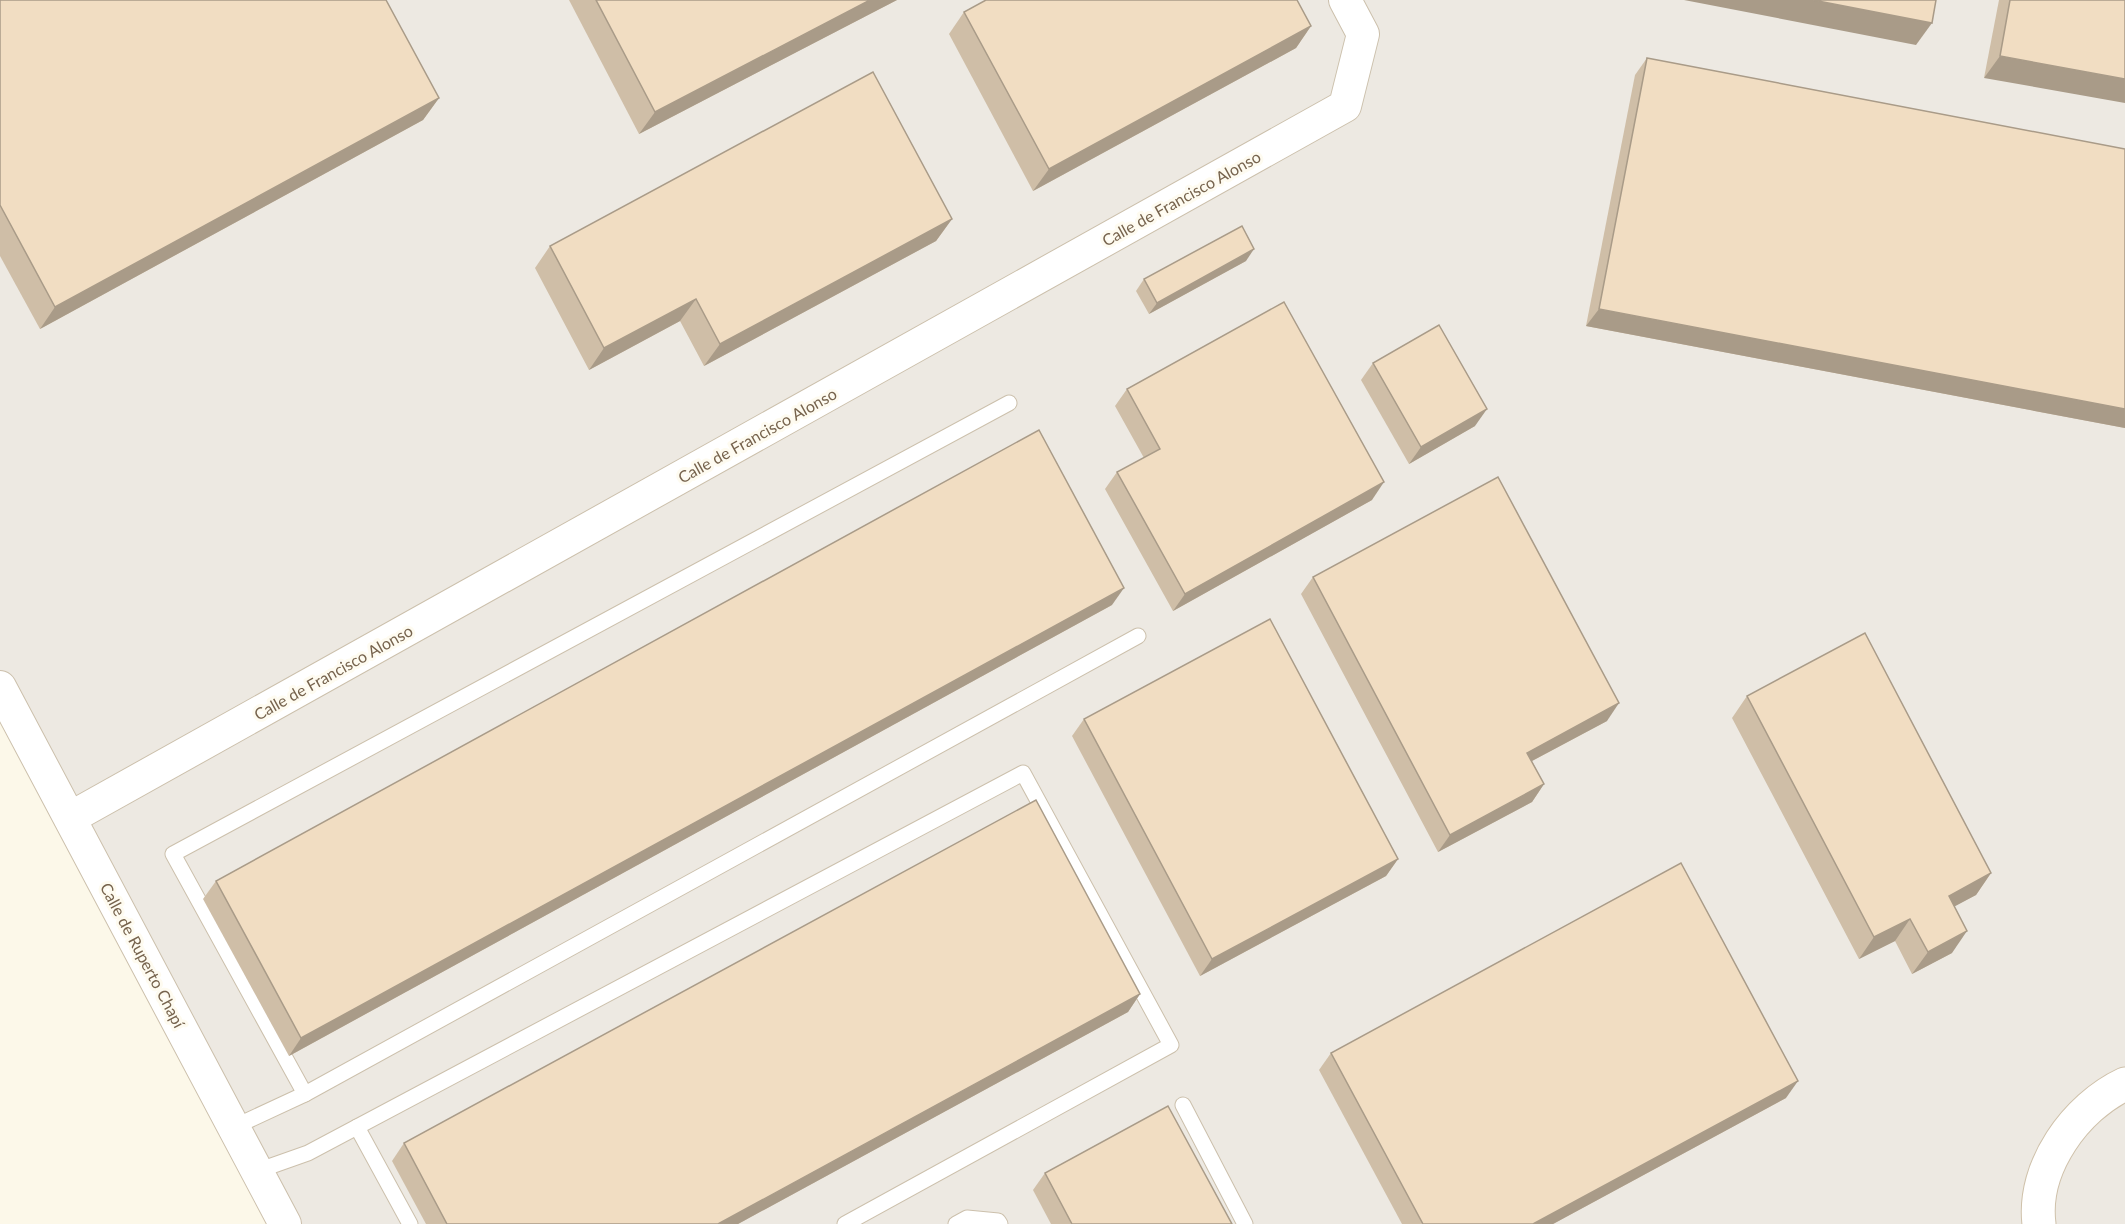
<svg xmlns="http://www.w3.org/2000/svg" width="2125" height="1224" font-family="Lato,sans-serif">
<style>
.industrial{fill:#ede9e2}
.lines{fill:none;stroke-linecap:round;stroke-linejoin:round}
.lane-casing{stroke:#ccc0ac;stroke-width:17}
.street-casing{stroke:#ccc0ac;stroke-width:34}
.secondary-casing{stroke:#cfc1aa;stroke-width:35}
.lane{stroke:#fff;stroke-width:15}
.street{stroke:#fff;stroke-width:32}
.secondary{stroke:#fff;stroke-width:33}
.wall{fill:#cfbea7}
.shaded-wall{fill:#a99b88}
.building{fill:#f1ddc2;stroke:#a99b88;stroke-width:1.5}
.labels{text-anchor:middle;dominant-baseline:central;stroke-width:6;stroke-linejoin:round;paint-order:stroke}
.street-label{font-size:16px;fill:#76634d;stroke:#fefbf0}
</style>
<rect width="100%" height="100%" fill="#fcf8e9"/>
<!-- industrial -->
<polygon class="industrial" points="0,0 2125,0 2125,1224 285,1224 0,687"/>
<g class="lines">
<defs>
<g id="lane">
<polyline points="305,1094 173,854 1009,403"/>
<polyline points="1183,1105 1245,1224"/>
<polyline points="234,1127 305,1094 1138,636"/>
<polyline points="357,1127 410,1224"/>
<polyline points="257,1171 308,1153 1023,773 1171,1045 845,1224"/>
<polyline points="956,1224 967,1218 998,1221 1000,1224"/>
</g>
<g id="street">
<polyline points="0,687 285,1224"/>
<polyline points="70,818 1345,106 1363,34 1345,0"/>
</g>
<path id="secondary" d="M2039,1224C2032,1167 2076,1107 2125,1084"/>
</defs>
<!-- lane casing -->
<use href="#lane" class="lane-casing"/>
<!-- street casing -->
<use href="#street" class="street-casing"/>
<!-- secondary casing -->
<use href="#secondary" class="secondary-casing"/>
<!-- lane -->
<use href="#lane" class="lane"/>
<!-- street -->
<use href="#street" class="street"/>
<!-- secondary -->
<use href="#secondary" class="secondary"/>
</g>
<!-- wall -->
<g class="wall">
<polygon points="0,0 439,98 423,120 40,329 0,256"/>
<polygon points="569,0 897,0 639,134"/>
<polygon points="1999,0 2125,0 1984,78"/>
<polygon points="964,12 1311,26 1296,48 1033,191 949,34"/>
<polygon points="1647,58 2125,149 2125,428 1586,326 1635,75"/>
<polygon points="952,219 936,241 704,366 680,321 589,370 535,268 550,246"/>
<polygon points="1246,261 1149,314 1136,291 1144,279"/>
<polygon points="1373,363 1475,426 1409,464 1361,380"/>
<polygon points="1127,389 1372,500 1173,611 1105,489 1117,472 1144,458 1115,406"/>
<polygon points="1313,577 1607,721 1532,761 1544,784 1532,802 1438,852 1301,594"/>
<polygon points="1112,605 289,1056 203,899 216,881"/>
<polygon points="1747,696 1991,873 1976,895 1954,906 1952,953 1912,974 1895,941 1859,959 1732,718"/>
<polygon points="1084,719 1398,859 1386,876 1200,976 1072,736"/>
<polygon points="1140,994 1128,1012 738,1224 426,1224 392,1161 404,1143"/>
<polygon points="1331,1053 1786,1098 1553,1224 1402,1224 1319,1070"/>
<polygon points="1045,1173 1232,1224 1051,1224 1033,1190"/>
</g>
<!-- shaded-wall -->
<g class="shaded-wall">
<polygon points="870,0 897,0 639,134 655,112"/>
<polygon points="1684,0 1813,0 1932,23 1916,45"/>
<polygon points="1311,26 1296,48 1033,191 1049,169"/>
<polygon points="2000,56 2125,79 2125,103 1984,78"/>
<polygon points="439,98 423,120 40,329 55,307"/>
<polygon points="952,219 936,241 704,366 720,344"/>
<polygon points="1254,249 1246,261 1149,314 1157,303"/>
<polygon points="696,299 680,321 589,370 604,348"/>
<polygon points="1599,309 2125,409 2125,428 1586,326"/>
<polygon points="1487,409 1475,426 1409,464 1421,447"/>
<polygon points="1384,482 1372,500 1173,611 1185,594"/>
<polygon points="1124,588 1112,605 289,1056 301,1038"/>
<polygon points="1619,703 1607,721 1515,770 1527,753"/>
<polygon points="1544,784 1532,802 1438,852 1450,835"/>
<polygon points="1398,859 1386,876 1200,976 1212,959"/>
<polygon points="1991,873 1976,895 1933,918 1949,896"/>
<polygon points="1910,919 1895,941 1859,959 1874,937"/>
<polygon points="1967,931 1952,953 1912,974 1928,952"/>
<polygon points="1140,994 1128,1012 738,1224 718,1224"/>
<polygon points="1798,1081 1786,1098 1553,1224 1533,1224"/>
</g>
<!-- building -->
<g class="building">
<polygon points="0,0 386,0 439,98 55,307 0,205"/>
<polygon points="596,0 870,0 655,112"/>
<polygon points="986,0 1297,0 1311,26 1049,169 964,12"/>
<polygon points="1813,0 1936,0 1932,23"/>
<polygon points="2010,0 2125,0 2125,79 2000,56"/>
<polygon points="1647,58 2125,149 2125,409 1599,309"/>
<polygon points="873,72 952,219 720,344 696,299 604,348 550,246"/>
<polygon points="1242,226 1254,249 1157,303 1144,279"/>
<polygon points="1284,302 1384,482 1185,594 1117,472 1160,449 1127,389"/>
<polygon points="1439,325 1487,409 1421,447 1373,363"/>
<polygon points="1039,430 1124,588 301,1038 216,881"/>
<polygon points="1498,477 1619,703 1527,753 1544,784 1450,835 1313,577"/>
<polygon points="1270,619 1398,859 1212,959 1084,719"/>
<polygon points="1865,633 1991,873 1949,896 1967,931 1928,952 1910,919 1874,937 1747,696"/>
<polygon points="1036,800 1140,994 718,1224 447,1224 404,1143"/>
<polygon points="1681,863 1798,1081 1533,1224 1423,1224 1331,1053"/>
<polygon points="1168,1106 1232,1224 1072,1224 1045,1173"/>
</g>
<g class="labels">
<!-- street labels -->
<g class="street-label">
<text transform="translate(1181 198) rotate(-29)">Calle de Francisco Alonso</text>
<text transform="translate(757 435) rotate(-29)">Calle de Francisco Alonso</text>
<text transform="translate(333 672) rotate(-29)">Calle de Francisco Alonso</text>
<text transform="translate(143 955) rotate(62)">Calle de Ruperto Chapí</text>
</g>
</g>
</svg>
